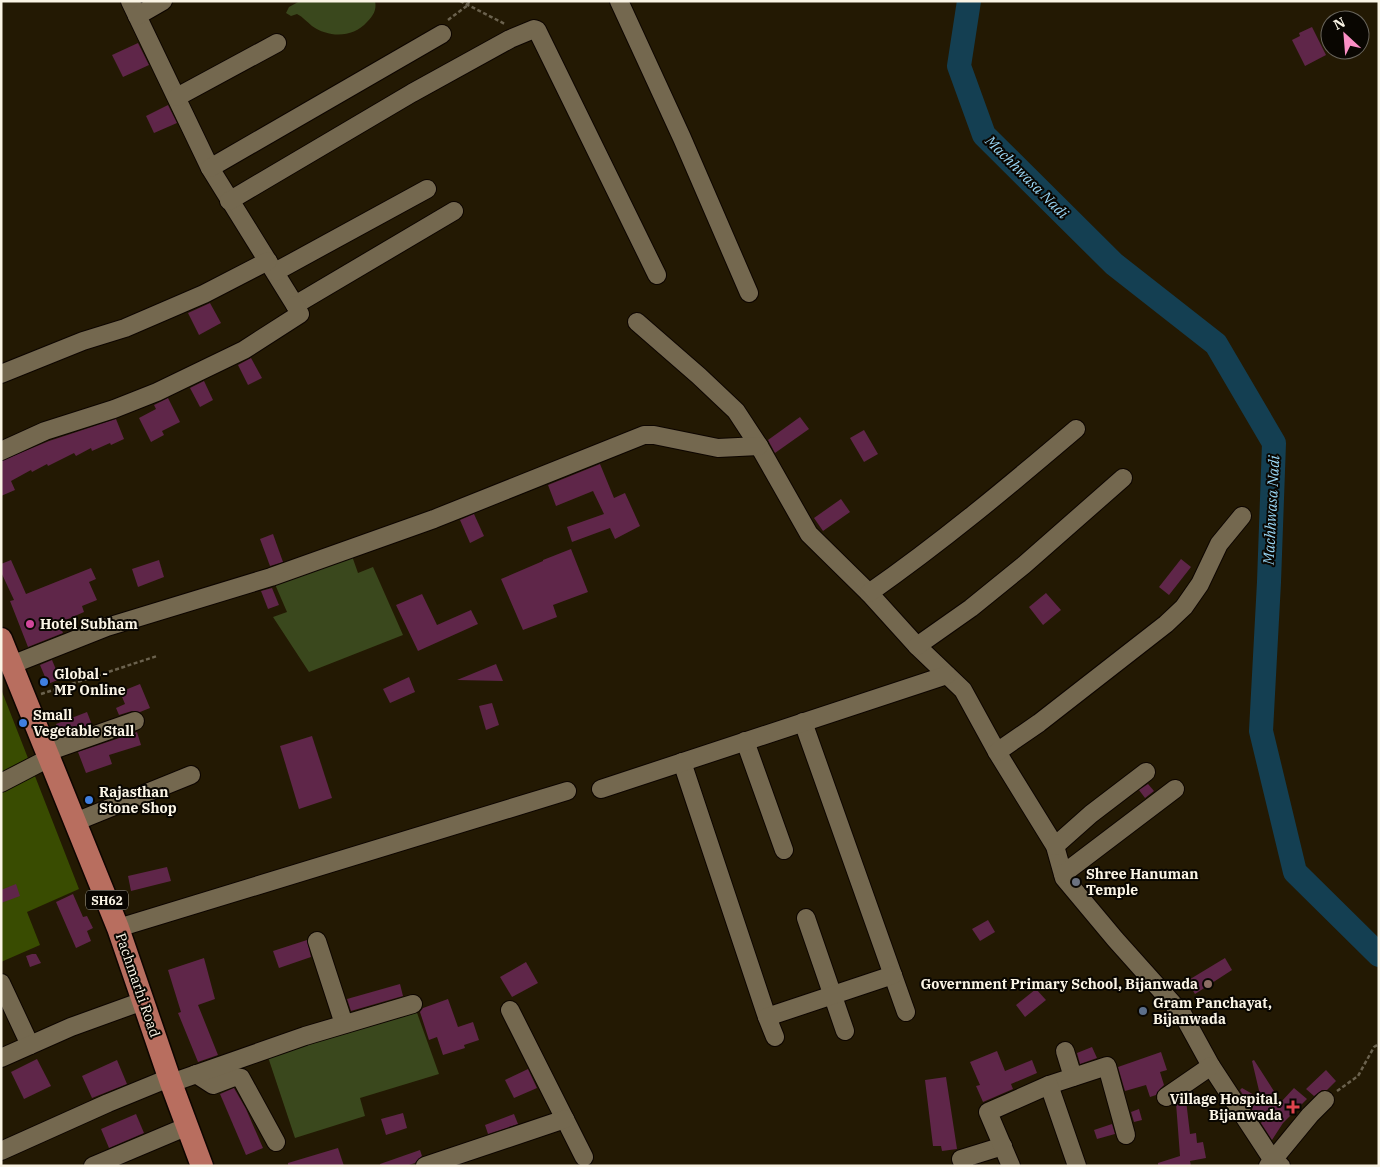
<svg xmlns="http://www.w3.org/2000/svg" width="1380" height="1167" font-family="'IBM Plex Serif',serif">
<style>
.green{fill:#3a481d}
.forest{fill:#394c01}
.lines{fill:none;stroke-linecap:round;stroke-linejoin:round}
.river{stroke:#143f52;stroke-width:24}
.building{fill:#5f2649}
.minor-casing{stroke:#0d0500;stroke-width:20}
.major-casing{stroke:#0d0500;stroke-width:25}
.path{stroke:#6b624e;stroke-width:2.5;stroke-dasharray:4 2.5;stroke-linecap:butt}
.minor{stroke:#74684f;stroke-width:18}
.major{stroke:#b86e5f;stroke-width:22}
.hotel-dot{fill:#d1479c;stroke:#090601;stroke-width:2}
.shop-dot{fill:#3f7fe0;stroke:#090601;stroke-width:2}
.worship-dot{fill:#6b7280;stroke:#090601;stroke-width:2}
.education-dot{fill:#8d6e63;stroke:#090601;stroke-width:2}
.service-dot{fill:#5c6f8a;stroke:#090601;stroke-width:2}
.health-dot{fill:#e0444e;stroke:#090601;stroke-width:2}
.labels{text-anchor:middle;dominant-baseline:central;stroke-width:4;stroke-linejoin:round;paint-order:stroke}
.shield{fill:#090601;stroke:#b2ada1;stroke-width:1}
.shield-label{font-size:12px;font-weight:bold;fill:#faf4e5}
.poi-label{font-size:14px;font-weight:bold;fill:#faf4e5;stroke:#090601;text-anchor:start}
.street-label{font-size:14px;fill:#faf4e5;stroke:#090601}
.water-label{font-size:15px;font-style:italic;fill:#98d5f4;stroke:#090601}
</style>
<rect width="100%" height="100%" fill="#231903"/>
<!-- green -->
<g class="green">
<path d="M300,1H375C377,10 373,16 367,22C353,38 329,38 312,26C307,22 303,17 297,14L291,16L286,13L289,7Z"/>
<polygon points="352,556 358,573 373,567 403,635 309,672 273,617 287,612 274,582"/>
<polygon points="416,1010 439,1074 360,1098 365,1116 295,1138 268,1057"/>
</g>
<!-- forest -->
<polygon class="forest" points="1,689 79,889 27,912 40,945 1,962"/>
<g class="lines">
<!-- river -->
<polyline class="river" points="969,1 959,66 984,135 1114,264 1216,344 1274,443 1269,582 1261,731 1295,872 1379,955"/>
</g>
<!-- building -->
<g class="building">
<polygon points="1312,27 1326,55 1305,66 1292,40 1300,36 1299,33"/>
<polygon points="138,43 149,65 123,77 112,55"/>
<polygon points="168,105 177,123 154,133 146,116"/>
<polygon points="210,303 221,323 199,335 188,313"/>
<polygon points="251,358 262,378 248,385 238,365"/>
<polygon points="204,381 213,400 200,407 190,388"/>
<polygon points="168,398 180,422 162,431 164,435 151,442 139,418 156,409 154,405"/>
<polygon points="800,417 809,429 775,453 768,440"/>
<polygon points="116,419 124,439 111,445 110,443 92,451 91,448 76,456 74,453 48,466 47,464 32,472 31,470 11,481 15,490 1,496 1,461 49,441"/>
<polygon points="864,430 878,454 864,462 850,438"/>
<polygon points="600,464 614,498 625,493 640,526 615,539 610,528 572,542 567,527 604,514 593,491 556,506 548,485"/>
<polygon points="841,499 850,512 823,531 814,518"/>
<polygon points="474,514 484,536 470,543 460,520"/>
<polygon points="273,534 283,562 270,566 260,539"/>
<polygon points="571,549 588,592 553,605 557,617 523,630 501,579 543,561 543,560"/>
<polygon points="1181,559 1191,567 1169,595 1159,587"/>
<polygon points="11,560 26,594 91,568 96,579 89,582 97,600 82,606 84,612 59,623 63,633 28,647 10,601 14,600 1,572 1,564"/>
<polygon points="159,560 164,577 138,587 132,569"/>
<polygon points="272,588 279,605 268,609 261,591"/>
<polygon points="1046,593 1061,610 1043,625 1029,607"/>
<polygon points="422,594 437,625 471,610 478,624 418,651 396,605"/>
<polygon points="52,660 60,679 48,684 40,665"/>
<polygon points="496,664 503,681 457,680"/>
<polygon points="409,677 415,692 390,703 383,689"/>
<polygon points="140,684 150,708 140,712 132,711 119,715 116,708 125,704 120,692"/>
<polygon points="492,703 499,725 486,730 479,706"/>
<polygon points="87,712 92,725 61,736 56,724"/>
<polygon points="137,732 141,745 109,755 112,764 86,773 78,752"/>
<polygon points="312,736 332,798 299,809 280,746"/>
<polygon points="1148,784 1154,791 1145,798 1139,790"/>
<polygon points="167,867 171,881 131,891 128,876"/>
<polygon points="16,884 20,896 1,903 1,890"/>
<polygon points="73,894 83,917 87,916 93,928 87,931 91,941 76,948 56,902"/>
<polygon points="988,920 995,932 980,941 972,929"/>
<polygon points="307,940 311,957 279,968 273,951"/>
<polygon points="32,954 36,954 41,963 30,967 26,956"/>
<polygon points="204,958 215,999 198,1005 218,1055 198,1062 178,1013 181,1012 168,970"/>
<polygon points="1225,958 1232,970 1195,994 1187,981"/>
<polygon points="526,962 538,983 512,997 500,977"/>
<polygon points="400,984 403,996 351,1011 347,999"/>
<polygon points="1036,989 1046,1000 1025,1017 1016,1005"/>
<polygon points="448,999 458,1027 473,1022 479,1040 464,1045 465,1048 443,1055 437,1037 429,1040 420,1012 423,1008"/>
<polygon points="1092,1047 1097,1058 1080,1064 1077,1053"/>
<polygon points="997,1051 1005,1071 1032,1060 1037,1073 1011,1084 1013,1089 983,1102 976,1086 980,1085 970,1062"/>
<polygon points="1161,1052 1167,1070 1160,1072 1164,1085 1160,1089 1156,1095 1150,1097 1146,1085 1125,1091 1118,1067"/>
<polygon points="37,1059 51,1086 24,1099 11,1072"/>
<polygon points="117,1060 127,1084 92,1098 82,1076"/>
<polygon points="1254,1060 1281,1102 1294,1088 1307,1099 1283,1123 1272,1140 1261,1123 1263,1120 1256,1116 1240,1090 1242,1088 1261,1099 1252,1061"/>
<polygon points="528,1069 537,1088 514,1098 505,1080"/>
<polygon points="1326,1070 1336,1081 1327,1090 1322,1090 1314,1096 1306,1089"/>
<polygon points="946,1077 957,1149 942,1151 941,1146 933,1146 925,1080"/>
<polygon points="234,1088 246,1109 263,1148 246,1155 220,1094"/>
<polygon points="1186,1100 1190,1134 1196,1133 1197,1143 1203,1142 1206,1158 1190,1161 1191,1166 1158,1166 1158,1163 1180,1156 1176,1103 1180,1101"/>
<polygon points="1139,1109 1142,1120 1134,1122 1131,1112"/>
<polygon points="403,1113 407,1128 386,1135 381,1119"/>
<polygon points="136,1114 144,1133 109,1148 101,1129"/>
<polygon points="514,1114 518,1124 488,1134 485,1125"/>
<polygon points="1112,1124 1115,1134 1097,1139 1094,1130"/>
<polygon points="338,1148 344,1166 288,1166 288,1163"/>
<polygon points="420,1150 422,1156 415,1163 406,1166 380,1166 380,1164"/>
</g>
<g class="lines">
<defs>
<g id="minor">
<polyline points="130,1 210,168 295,305 454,211"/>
<polyline points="619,1 682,138 749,293"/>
<polyline points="137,16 163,1"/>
<polyline points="177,97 277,43"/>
<polyline points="210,168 442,34"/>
<polyline points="229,201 412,93 510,39 534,29 537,30 657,275"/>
<polyline points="275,272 427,189"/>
<polyline points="637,322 699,376 736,411 759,446 809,534 869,593 917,646 963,690 997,752 1055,846 1064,878 1115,939 1183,1015 1211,1066 1272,1159 1281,1166"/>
<polyline points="1,374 83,341 125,328 204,294 268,261"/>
<polyline points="1,451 45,431 114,409 157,392 244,350 300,314 295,305"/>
<path d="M869,593C942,542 1009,486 1076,429"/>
<polyline points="917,646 971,608 1024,565 1123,478"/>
<polyline points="11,665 107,627 271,577 434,519 644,435 654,435 718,448 759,446"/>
<polyline points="803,722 906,1012"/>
<polyline points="745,741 784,850"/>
<polyline points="47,752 135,721"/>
<polyline points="997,752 1039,723 1166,624 1184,607 1200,584 1219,544 1242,516"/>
<polyline points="682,762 767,1017"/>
<polyline points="1,783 49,758"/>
<polyline points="601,789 947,675"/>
<polyline points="75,822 191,775"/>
<polyline points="1055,846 1091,814 1146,772"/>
<polyline points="1063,874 1175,789"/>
<polyline points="806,918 845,1031"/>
<polyline points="118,928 567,791"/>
<polyline points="317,941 344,1024"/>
<polyline points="1,983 30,1045"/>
<polyline points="510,1010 584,1157"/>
<polyline points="775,1037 767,1017 893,975"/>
<polyline points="1065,1051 1073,1077"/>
<polyline points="1,1058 71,1027 143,1001"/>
<polyline points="196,1074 213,1085 234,1077 241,1078 276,1142"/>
<polyline points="171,1083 305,1036 413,1004"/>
<polyline points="1049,1085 1107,1066 1126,1135"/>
<polyline points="1166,1097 1211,1066"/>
<polyline points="1,1151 108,1103 169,1078"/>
<polyline points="93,1166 188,1126"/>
<polyline points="425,1166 565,1119"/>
<polyline points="964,1166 961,1159 1003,1146"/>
<polyline points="1011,1166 988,1112 1049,1085 1077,1166"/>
<polyline points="1268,1166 1310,1115 1325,1100"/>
</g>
<polyline id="major" points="1,639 118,928 171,1083 202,1166"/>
</defs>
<!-- minor casing -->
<use href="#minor" class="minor-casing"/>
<!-- major casing -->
<use href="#major" class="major-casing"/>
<!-- path -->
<g class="path">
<polyline points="460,1 505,24"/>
<polyline points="448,20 468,5 469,1"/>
<polyline points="41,694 157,656"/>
<polyline points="1337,1091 1358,1076 1374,1047 1379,1044"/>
</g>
<!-- minor -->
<use href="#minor" class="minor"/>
<!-- major -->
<use href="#major" class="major"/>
</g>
<!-- markers -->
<circle class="hotel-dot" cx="30" cy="624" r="5"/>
<g class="shop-dot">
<circle cx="44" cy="682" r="5"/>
<circle cx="23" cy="723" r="5"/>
<circle cx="89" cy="800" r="5"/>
</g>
<circle class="worship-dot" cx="1076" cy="882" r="5"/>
<circle class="education-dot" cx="1208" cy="984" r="5"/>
<circle class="service-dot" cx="1143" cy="1011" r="5"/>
<path class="health-dot" d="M1290.5 1099.5h5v5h5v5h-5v5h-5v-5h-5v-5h5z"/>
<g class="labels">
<!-- shield labels -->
<rect class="shield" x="86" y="890.5" width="42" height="19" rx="4"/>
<g class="shield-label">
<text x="107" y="900">SH62</text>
</g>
<!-- poi labels -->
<g class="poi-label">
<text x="40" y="624">Hotel Subham</text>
<text x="54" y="674">Global -<tspan x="54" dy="16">MP Online</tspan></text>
<text x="33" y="715">Small<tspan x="33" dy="16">Vegetable Stall</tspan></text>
<text x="99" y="792">Rajasthan<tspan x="99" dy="16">Stone Shop</tspan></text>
<text x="1086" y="874">Shree Hanuman<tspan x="1086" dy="16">Temple</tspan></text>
<text x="1198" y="984" text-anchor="end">Government Primary School, Bijanwada</text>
<text x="1153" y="1003">Gram Panchayat,<tspan x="1153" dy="16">Bijanwada</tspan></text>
<text x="1282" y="1099" text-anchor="end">Village Hospital,<tspan x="1282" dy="16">Bijanwada</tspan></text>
</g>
<!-- street labels -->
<g class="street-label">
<text transform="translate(138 985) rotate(71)">Pachmarhi Road</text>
</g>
<!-- water labels -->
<g class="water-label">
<text transform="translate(1027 177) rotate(45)">Machhwasa Nadi</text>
<text transform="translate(1271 510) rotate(-87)">Machhwasa Nadi</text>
</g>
</g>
<!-- border -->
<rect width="1380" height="1167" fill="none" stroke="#faf4e5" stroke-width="5"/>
<!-- north arrow -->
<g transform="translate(1345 35) rotate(334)"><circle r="24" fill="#090601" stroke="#69655c"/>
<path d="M0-4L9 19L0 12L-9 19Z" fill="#fb8fc5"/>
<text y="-8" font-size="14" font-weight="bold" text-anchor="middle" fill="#faf4e5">N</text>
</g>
</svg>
